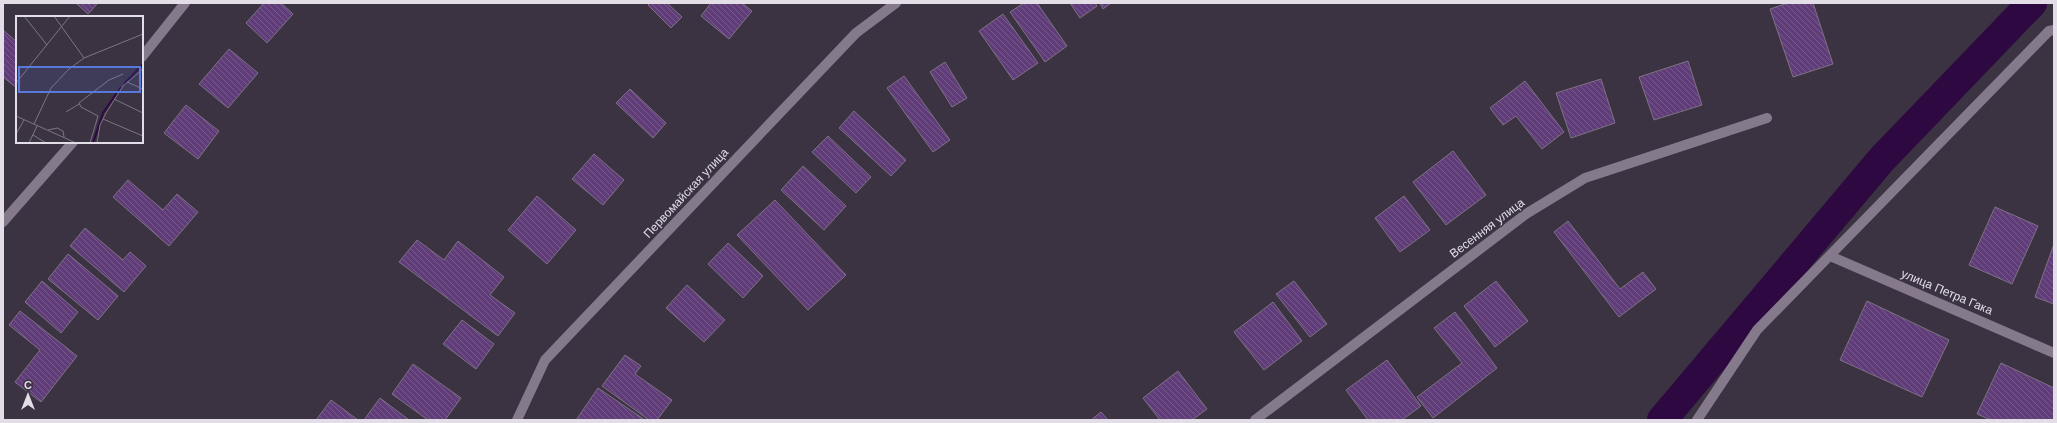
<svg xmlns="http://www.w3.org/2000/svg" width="2057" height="423" font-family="Arial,sans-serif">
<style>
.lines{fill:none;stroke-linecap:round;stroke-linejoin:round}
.canal{stroke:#2d0841;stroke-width:30}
.building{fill:url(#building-back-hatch);stroke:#7c7284}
.street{stroke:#847a8c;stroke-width:10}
.secondary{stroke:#847a8c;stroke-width:10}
.labels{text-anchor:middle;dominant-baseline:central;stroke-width:3;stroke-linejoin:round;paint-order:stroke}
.street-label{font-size:12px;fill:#e2dde7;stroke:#3b3242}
.inset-river{fill:none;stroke:#2d0841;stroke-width:2}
.inset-road{fill:none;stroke:#7e7684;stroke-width:1}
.view{fill:#5879dc;fill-opacity:0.15;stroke:#5879dc;stroke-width:2}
.inset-edge{fill:none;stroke:#e2dde7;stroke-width:2}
</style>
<defs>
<pattern id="building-back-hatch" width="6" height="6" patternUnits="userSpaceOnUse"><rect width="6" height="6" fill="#603d78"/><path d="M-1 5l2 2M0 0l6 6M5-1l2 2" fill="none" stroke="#76598b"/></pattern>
</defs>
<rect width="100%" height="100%" fill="#3b3242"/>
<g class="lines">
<!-- canal -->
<polyline class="canal" points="1662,420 1882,159 2032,3"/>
</g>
<!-- building -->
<g class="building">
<polygon points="76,3 98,3 88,14"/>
<polygon points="264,3 281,3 293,14 267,43 246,23"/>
<polygon points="650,3 667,3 682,17 671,28 648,5"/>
<polygon points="711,3 742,3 752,11 729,39 701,16"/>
<polygon points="1024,3 1037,3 1067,46 1045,62 1010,12"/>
<polygon points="1070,3 1095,3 1097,6 1080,18"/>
<polygon points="1100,3 1111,3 1103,9"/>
<polygon points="1788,3 1813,3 1833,64 1793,77 1770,9"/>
<polygon points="1003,14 1038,63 1013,80 979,31"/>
<polygon points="3,30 17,42 17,88 3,77"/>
<polygon points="229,49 258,73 228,108 199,84"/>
<polygon points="1688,61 1702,105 1654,120 1639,77"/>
<polygon points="945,62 967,98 952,107 930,72"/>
<polygon points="904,76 950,140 933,152 887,88"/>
<polygon points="1601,79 1615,123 1571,138 1556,93"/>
<polygon points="1525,81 1564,132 1542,149 1516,116 1503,125 1490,108"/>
<polygon points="630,89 666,123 653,138 616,103"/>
<polygon points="186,105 219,131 198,159 164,133"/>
<polygon points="854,111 906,160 891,176 839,128"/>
<polygon points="828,136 871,177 856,193 812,152"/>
<polygon points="1453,151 1486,195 1446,225 1413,182"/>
<polygon points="594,154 624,180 603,205 572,179"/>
<polygon points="803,166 846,206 824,230 781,190"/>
<polygon points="128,180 163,210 177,194 198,212 169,246 113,197"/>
<polygon points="537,196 576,230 547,264 508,230"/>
<polygon points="1404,196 1430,230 1400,252 1375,218"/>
<polygon points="775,200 846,275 808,310 737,235"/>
<polygon points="1995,207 2038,226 2012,284 1969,265"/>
<polygon points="1568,221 1620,289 1643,272 1656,289 1619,317 1554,232"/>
<polygon points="85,228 123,260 130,252 146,266 124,292 70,246"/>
<polygon points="417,240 444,260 458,241 504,277 490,295 515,313 498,336 399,262"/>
<polygon points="728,243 763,276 743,298 708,264"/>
<polygon points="2054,244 2054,304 2035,297"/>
<polygon points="68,254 118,296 98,320 48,279"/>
<polygon points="42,281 78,312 61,333 25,302"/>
<polygon points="1294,281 1327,324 1310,337 1276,294"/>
<polygon points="1496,281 1528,321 1495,347 1464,306"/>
<polygon points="687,285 725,320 704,342 666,308"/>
<polygon points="1867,301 1949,340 1922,397 1840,360"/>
<polygon points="1273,302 1302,341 1264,370 1234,332"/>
<polygon points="20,311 77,356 41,402 15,382 40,350 9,325"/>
<polygon points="1455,312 1497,368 1433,418 1417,397 1462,363 1434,328"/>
<polygon points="462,320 494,344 476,369 443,344"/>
<polygon points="625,355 641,366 635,374 672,400 657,420 649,420 602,386"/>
<polygon points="1387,360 1421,406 1402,420 1368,420 1346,390"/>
<polygon points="2001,363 2054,388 2054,420 1991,420 1977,414"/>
<polygon points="413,364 461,398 445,420 428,420 392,394"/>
<polygon points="1178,371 1207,409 1192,420 1160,420 1143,398"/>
<polygon points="598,388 645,420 576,420"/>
<polygon points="380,398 409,420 364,420"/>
<polygon points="331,400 358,420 316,420"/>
<polygon points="1101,412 1108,420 1091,420"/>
</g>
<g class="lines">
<!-- street -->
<g class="street">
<polyline points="142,57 185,3"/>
<polyline points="3,222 73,142"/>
<polyline points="1830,256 2054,353"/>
<polyline points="1255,420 1526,214 1585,178 1767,118"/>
<polyline points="1697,420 1757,330 2049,31 2054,30"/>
</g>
<!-- secondary -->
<polyline class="secondary" points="517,420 545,360 856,33 896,3"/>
</g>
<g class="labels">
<!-- street labels -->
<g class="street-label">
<text transform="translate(686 193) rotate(-47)">Первомайская улица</text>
<text transform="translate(1487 228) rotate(-37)">Весенняя улица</text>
<text transform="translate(1947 292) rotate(23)">улица Петра Гака</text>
</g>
</g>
<!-- overview -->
<g transform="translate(16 16)">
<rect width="127" height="127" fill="#3b3242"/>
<path class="inset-river" d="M108,68L127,48M77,127L87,97L105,71"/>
<path class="inset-road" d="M8,0L31,29M38,0L68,42M111,66L127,73M0,67L54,0M98,83L127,97M50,96L63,88M0,100L60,127M87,103L127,120M18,108L35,72L53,53L68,42L127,18M32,114L41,112L47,115L48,121M0,118L8,104M17,119L30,127M13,127L21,110M74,127L82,100L65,91L63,87L93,64L107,58M81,127L84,109L90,97L107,70L127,53"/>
<path class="view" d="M3,51H124V76H3Z"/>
<rect width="127" height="127" class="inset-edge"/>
</g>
<!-- border -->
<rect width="2057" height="423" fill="none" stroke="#e2dde7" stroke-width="8"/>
<!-- north arrow -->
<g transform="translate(28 395)" stroke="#3b3242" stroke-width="3" paint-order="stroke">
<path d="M0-3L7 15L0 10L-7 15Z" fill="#e2dde7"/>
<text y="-6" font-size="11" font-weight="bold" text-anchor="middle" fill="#e2dde7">С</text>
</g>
</svg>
